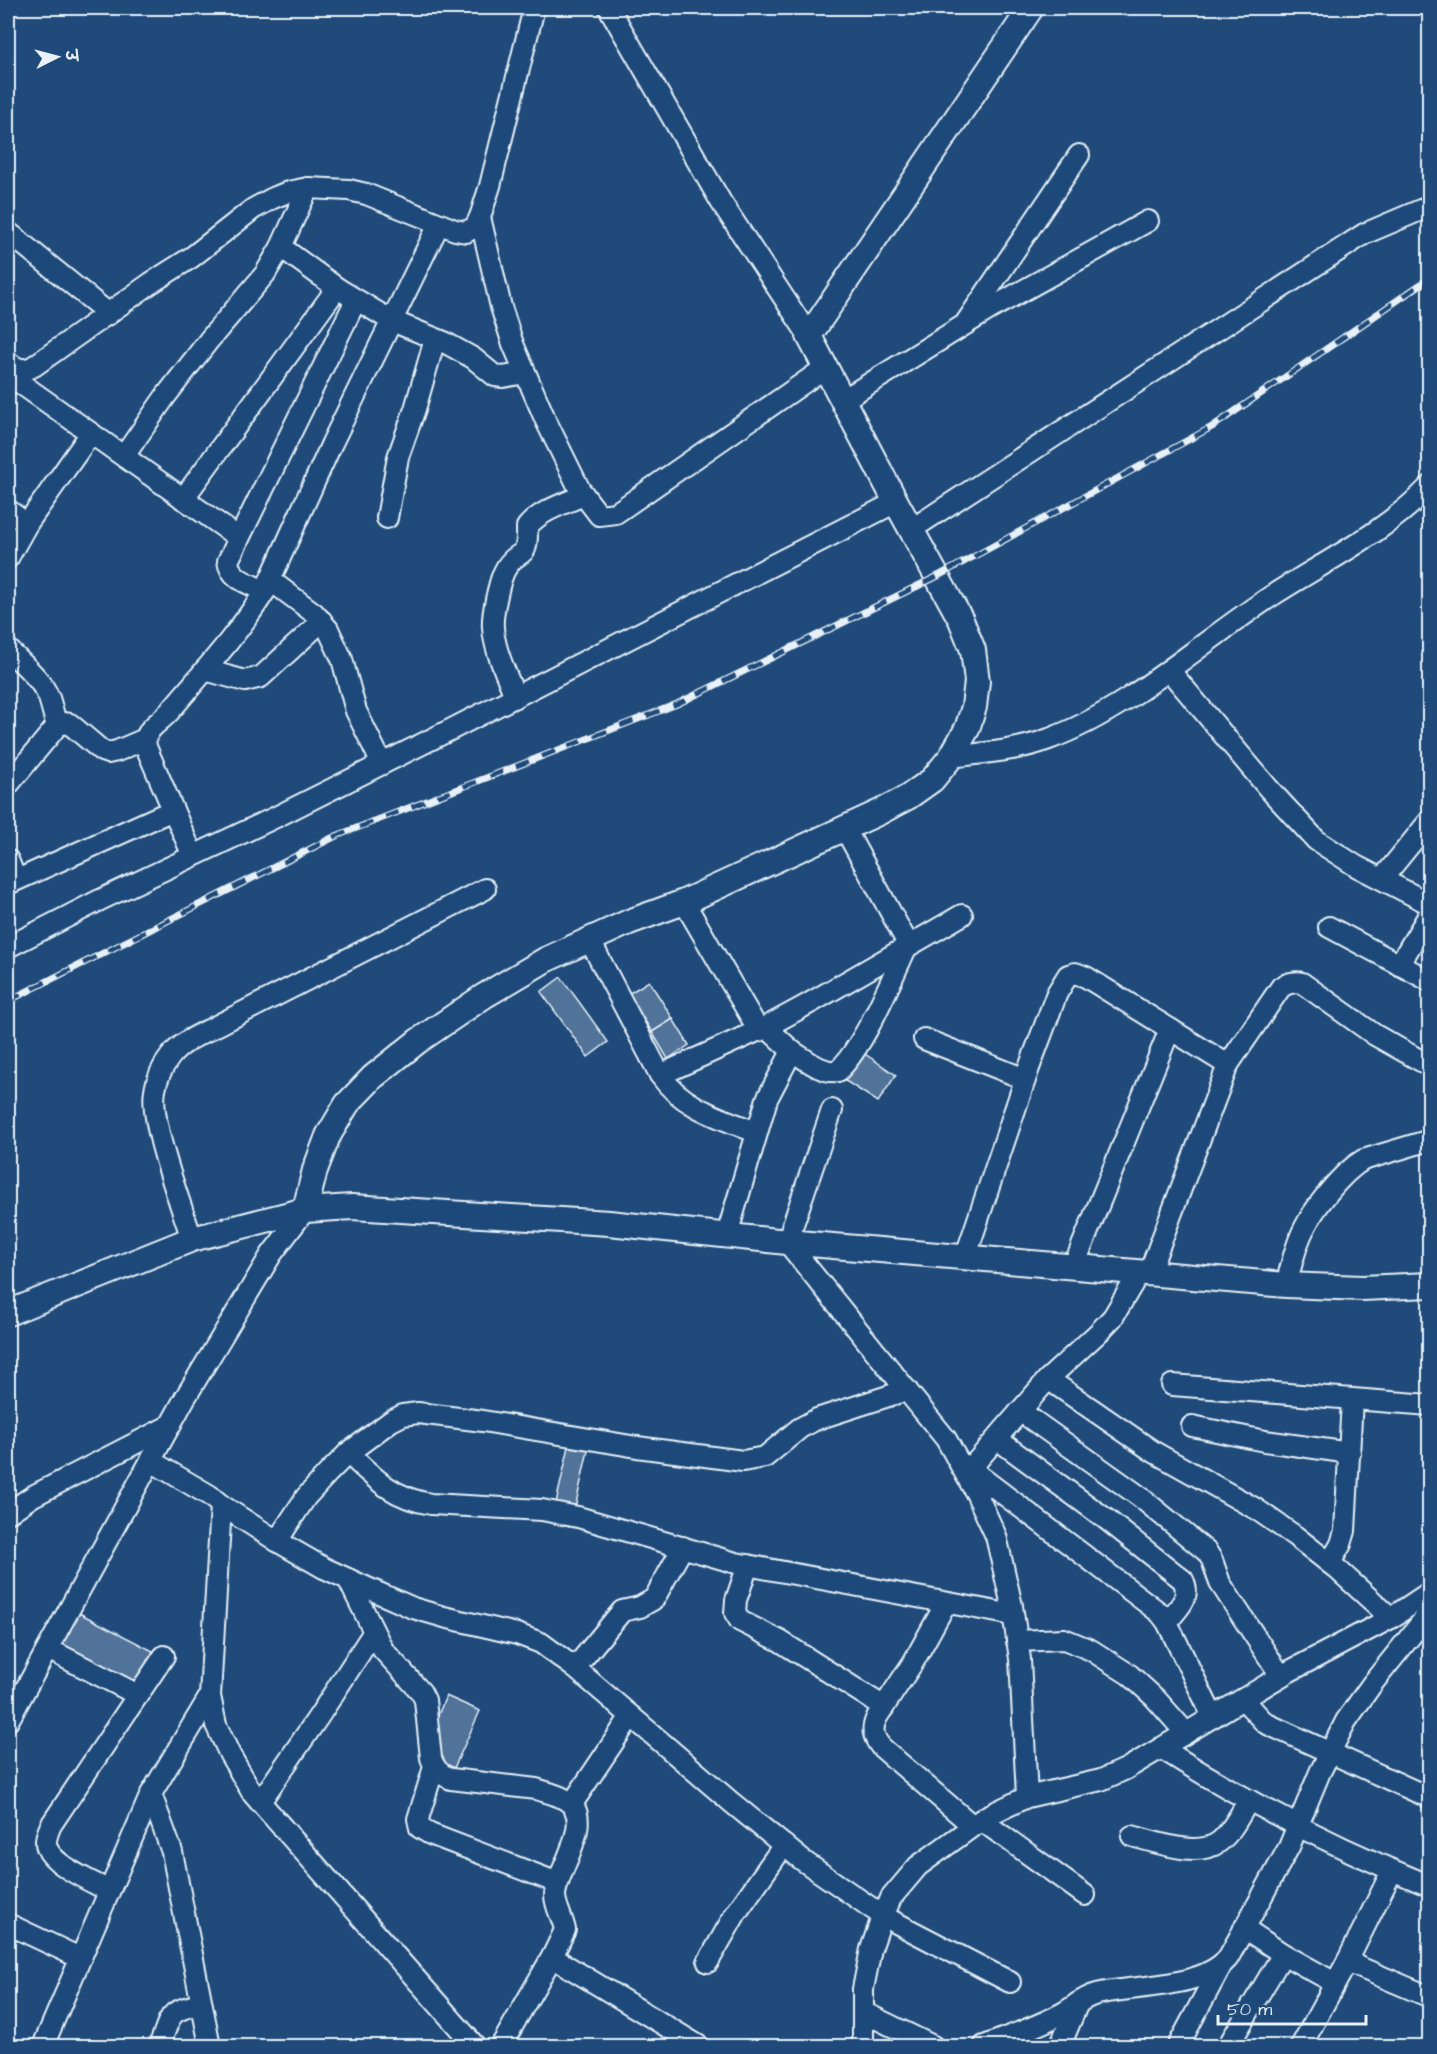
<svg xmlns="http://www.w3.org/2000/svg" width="1437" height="2054" font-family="'Architects Daughter','Playpen Sans Deva',sans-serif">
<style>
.building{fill:#517399;stroke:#e8f1f8;stroke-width:1.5}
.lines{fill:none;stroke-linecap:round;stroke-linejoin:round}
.minor-casing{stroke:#e8f1f8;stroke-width:24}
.major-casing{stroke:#e8f1f8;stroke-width:28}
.minor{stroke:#1f4a7a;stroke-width:20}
.major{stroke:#1f4a7a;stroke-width:24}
.rail-casing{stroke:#e8f1f8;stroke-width:7}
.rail{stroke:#1f4a7a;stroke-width:4.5;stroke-dasharray:14;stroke-linecap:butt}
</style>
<rect width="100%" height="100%" fill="#1f4a7a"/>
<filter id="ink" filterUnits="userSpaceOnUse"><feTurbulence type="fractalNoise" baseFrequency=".0167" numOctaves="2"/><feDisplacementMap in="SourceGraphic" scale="12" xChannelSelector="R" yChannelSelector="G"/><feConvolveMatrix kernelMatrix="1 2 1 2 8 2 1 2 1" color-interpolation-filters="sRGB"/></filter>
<g filter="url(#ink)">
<!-- building -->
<g class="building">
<polygon points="561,977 608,1042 588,1057 541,992"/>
<polygon points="649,981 673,1019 652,1032 628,994"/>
<polygon points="673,1019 689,1045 668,1059 652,1032"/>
<polygon points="862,1052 896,1075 878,1102 844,1080"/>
<polygon points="570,1442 589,1446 574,1512 555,1507"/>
<polygon points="79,1613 153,1651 143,1672 141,1686 62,1646"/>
<polygon points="446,1696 480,1711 454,1768 441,1762 433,1727"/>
</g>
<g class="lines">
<defs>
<g id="minor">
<polyline points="609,8 721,202 809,336"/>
<polyline points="480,217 501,307 513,344 546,421 580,490 599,515 616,513 825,368"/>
<polyline points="8,232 109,314"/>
<polyline points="281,247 337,288 392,321 444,342 473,358 495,376 503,377 525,373"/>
<polyline points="967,321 1079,155"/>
<path d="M8,362C17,369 23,372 34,366L151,283L192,257L253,209L273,198L288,192L308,188L349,190L366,194L455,230L466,232L475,227L480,217L490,186L534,8"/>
<polyline points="13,378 239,538"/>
<polyline points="843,400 990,309 1148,221"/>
<polyline points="124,456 165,397 209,340 265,274 281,247 308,188"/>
<polyline points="183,499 337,288"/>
<polyline points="8,510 27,524"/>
<polyline points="387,518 398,457 415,409 435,339"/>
<polyline points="912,529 1364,234 1430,206"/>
<polyline points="8,558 27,524 91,433"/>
<polyline points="270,580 314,613 328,629 342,659 356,711 382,764"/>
<path d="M265,591C250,584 230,579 228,561L356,300"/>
<path d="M8,649C22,664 41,678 49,698C52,707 54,717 57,726"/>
<polyline points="205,670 245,681 261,677 322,621"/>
<polyline points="1169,670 1269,789 1316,840 1356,866 1430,904"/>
<path d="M515,697C507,675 494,650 493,627C492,616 495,605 497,595C499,586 501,576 506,568C519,546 528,564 527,527C541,510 564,504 584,495"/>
<path d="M951,757C983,753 1018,751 1049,739C1131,709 1200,642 1273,595C1326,561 1386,532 1430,486"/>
<polyline points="8,785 57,726 63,723 70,724 102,751 108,753 117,751 145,739"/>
<path d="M193,856L146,747C145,740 146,736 150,730C156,723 164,718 170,711C203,672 238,634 265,591L332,443L439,224"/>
<polyline points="8,860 16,880"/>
<polyline points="1382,879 1430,820"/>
<polyline points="8,884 173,810"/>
<polyline points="684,902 759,1031"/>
<polyline points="1329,927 1430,981"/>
<path d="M589,939L660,1075C683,1108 721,1118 756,1132"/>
<polyline points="8,947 100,900 276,817 452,729 896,502"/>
<polyline points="1399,965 1430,913"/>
<polyline points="924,1039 1025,1079"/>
<path d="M792,1051C807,1060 821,1073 838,1071C865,1045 891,980 908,944L845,829"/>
<polyline points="660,1075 766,1027"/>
<polyline points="832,1110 787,1242 946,1439 977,1495 996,1536 1012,1606 1020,1659 1027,1797"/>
<polyline points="727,1235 767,1099 792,1051 766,1027 810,1003 962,915"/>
<path d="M192,1239C181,1205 149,1122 155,1090C157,1079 163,1066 170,1057C181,1042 201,1034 216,1026L485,889"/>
<polyline points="965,1258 1029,1068 1057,993 1068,975 1075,973 1086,977 1228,1065"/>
<polyline points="1073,1268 1170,1029"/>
<path d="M1149,1273L1228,1065L1281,987C1288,983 1294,981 1302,983L1375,1035L1430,1066"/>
<path d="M1286,1285C1291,1267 1295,1247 1303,1231C1314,1208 1341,1173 1363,1160L1430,1140"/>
<polyline points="1048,1379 1154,1452 1256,1509 1295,1536 1337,1569 1391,1618"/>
<polyline points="1172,1385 1430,1405"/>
<polyline points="1020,1411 1139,1496 1207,1552 1212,1560 1220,1583 1281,1676"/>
<polyline points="1192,1426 1265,1441 1350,1453"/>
<path d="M997,1439L1106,1519L1183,1580C1192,1598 1178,1608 1167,1622"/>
<path d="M348,1453C375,1479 393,1498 431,1504L542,1510L578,1517L736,1563L1013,1615"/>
<polyline points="151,1461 209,1495 221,1505 210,1696 216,1725 230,1755 253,1794 475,2046"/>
<polyline points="965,1465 1160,1613 1167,1622 1213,1717"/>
<polyline points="970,1469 1048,1379 1099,1332 1113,1317 1139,1273"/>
<polyline points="221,1505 277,1541 324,1568 372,1590 413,1608 444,1617 517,1634 541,1643 575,1668 731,1802 802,1860 883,1916 1010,1982"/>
<polyline points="8,1513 33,1496 171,1425"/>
<polyline points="277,1541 306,1497 328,1473 348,1453 391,1421 403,1415 418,1413 483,1421 637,1447 743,1461 765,1457 800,1428 817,1419 907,1390"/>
<polyline points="1330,1563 1341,1544 1345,1531 1352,1399"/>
<polyline points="748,1565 736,1600 735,1613 740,1621 780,1641 884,1707"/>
<path d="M348,1579L383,1650L421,1692L425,1700L431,1758C435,1770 440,1774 451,1779L536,1789C545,1792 557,1794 566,1800C597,1818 557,1870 555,1895C555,1907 563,1918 565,1930L552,1957L501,2046"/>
<path d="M946,1603L914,1661L877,1717C871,1729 873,1737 881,1747L973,1826"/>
<polyline points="1017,1641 1064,1639 1091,1650 1130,1675 1155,1698 1186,1733"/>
<polyline points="48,1649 138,1695"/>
<polyline points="575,1668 622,1611 640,1607 654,1599 683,1547"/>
<polyline points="1243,1699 1265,1723 1430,1798"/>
<polyline points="8,1721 185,1398 271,1255 305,1210"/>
<path d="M1161,1748C1246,1802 1336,1848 1430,1886"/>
<polyline points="434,1767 418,1819 420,1828 430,1834 558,1883"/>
<polyline points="151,1794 172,1852 210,2046"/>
<polyline points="260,1802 319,1716 373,1633"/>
<polyline points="572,1804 631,1716"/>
<polyline points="981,1820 1085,1895"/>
<path d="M1132,1836C1155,1842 1198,1858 1219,1842C1232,1832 1240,1814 1249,1800"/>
<path d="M109,1891C93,1882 54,1866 47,1848C44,1840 48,1832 51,1825L164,1656"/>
<polyline points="8,1924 80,1958"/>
<polyline points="1244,1928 1283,1954 1335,1983"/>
<polyline points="552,1957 699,2046"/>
<polyline points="708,1962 736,1913 784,1845"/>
<polyline points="1347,1962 1430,1997"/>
<polyline points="863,2012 933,2046"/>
<polyline points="43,2046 151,1794 210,1696"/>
<path d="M159,2046C172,2015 166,2011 201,2004"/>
<polyline points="863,2046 863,1989 871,1949 879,1926 891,1898 918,1866 987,1816 1027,1797 1101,1780 1126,1769 1288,1672 1391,1618 1430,1592"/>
<path d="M984,2046C1010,2036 1036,2027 1061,2014C1073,2008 1083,1997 1097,1994C1135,1985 1201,1989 1228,1958L1289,1847L1320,1772L1346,1721L1372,1684L1430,1612"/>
<polyline points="1060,2046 1078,2003"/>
<polyline points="1178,2046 1222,1964"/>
<polyline points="1228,2046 1283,1954"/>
<polyline points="1301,2046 1347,1962 1392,1871"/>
</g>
<g id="major">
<polyline points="305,1210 315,1170 328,1136 347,1104 373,1077 418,1041 484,996 545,960 629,922 684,902 880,812 908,797 932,780 951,757 967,729 974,707 977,681 973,650 961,620 896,502 809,336 1031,8"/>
<polyline points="8,1313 192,1239 305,1210 352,1207 609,1223 787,1242 1286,1285 1362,1288 1430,1285"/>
</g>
</defs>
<!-- minor casing -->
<use href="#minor" class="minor-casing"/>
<!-- major casing -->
<use href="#major" class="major-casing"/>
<!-- minor -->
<use href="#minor" class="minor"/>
<!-- major -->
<use href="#major" class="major"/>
<defs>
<polyline id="rail" points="8,1001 336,836 677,704 938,576 1212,427 1430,278"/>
</defs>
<!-- rail casing -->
<use href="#rail" class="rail-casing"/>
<!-- rail -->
<use href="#rail" class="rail"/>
</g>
</g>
<!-- margin -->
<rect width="1437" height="2054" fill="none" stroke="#1f4a7a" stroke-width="30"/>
<rect x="15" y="15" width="1407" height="2024" fill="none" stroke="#e8f1f8" stroke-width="2" filter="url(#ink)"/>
<!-- north arrow -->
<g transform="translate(57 57) rotate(84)" stroke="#1f4a7a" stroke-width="4.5" paint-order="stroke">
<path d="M0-4.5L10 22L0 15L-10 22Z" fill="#e8f1f8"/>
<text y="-9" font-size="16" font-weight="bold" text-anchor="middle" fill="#e8f1f8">उ</text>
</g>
<!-- scale -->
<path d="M1218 2015v9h148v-9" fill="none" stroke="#e8f1f8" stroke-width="3"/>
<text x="1227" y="2015" font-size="18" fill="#e8f1f8" stroke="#1f4a7a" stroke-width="4.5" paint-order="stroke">50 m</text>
</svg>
